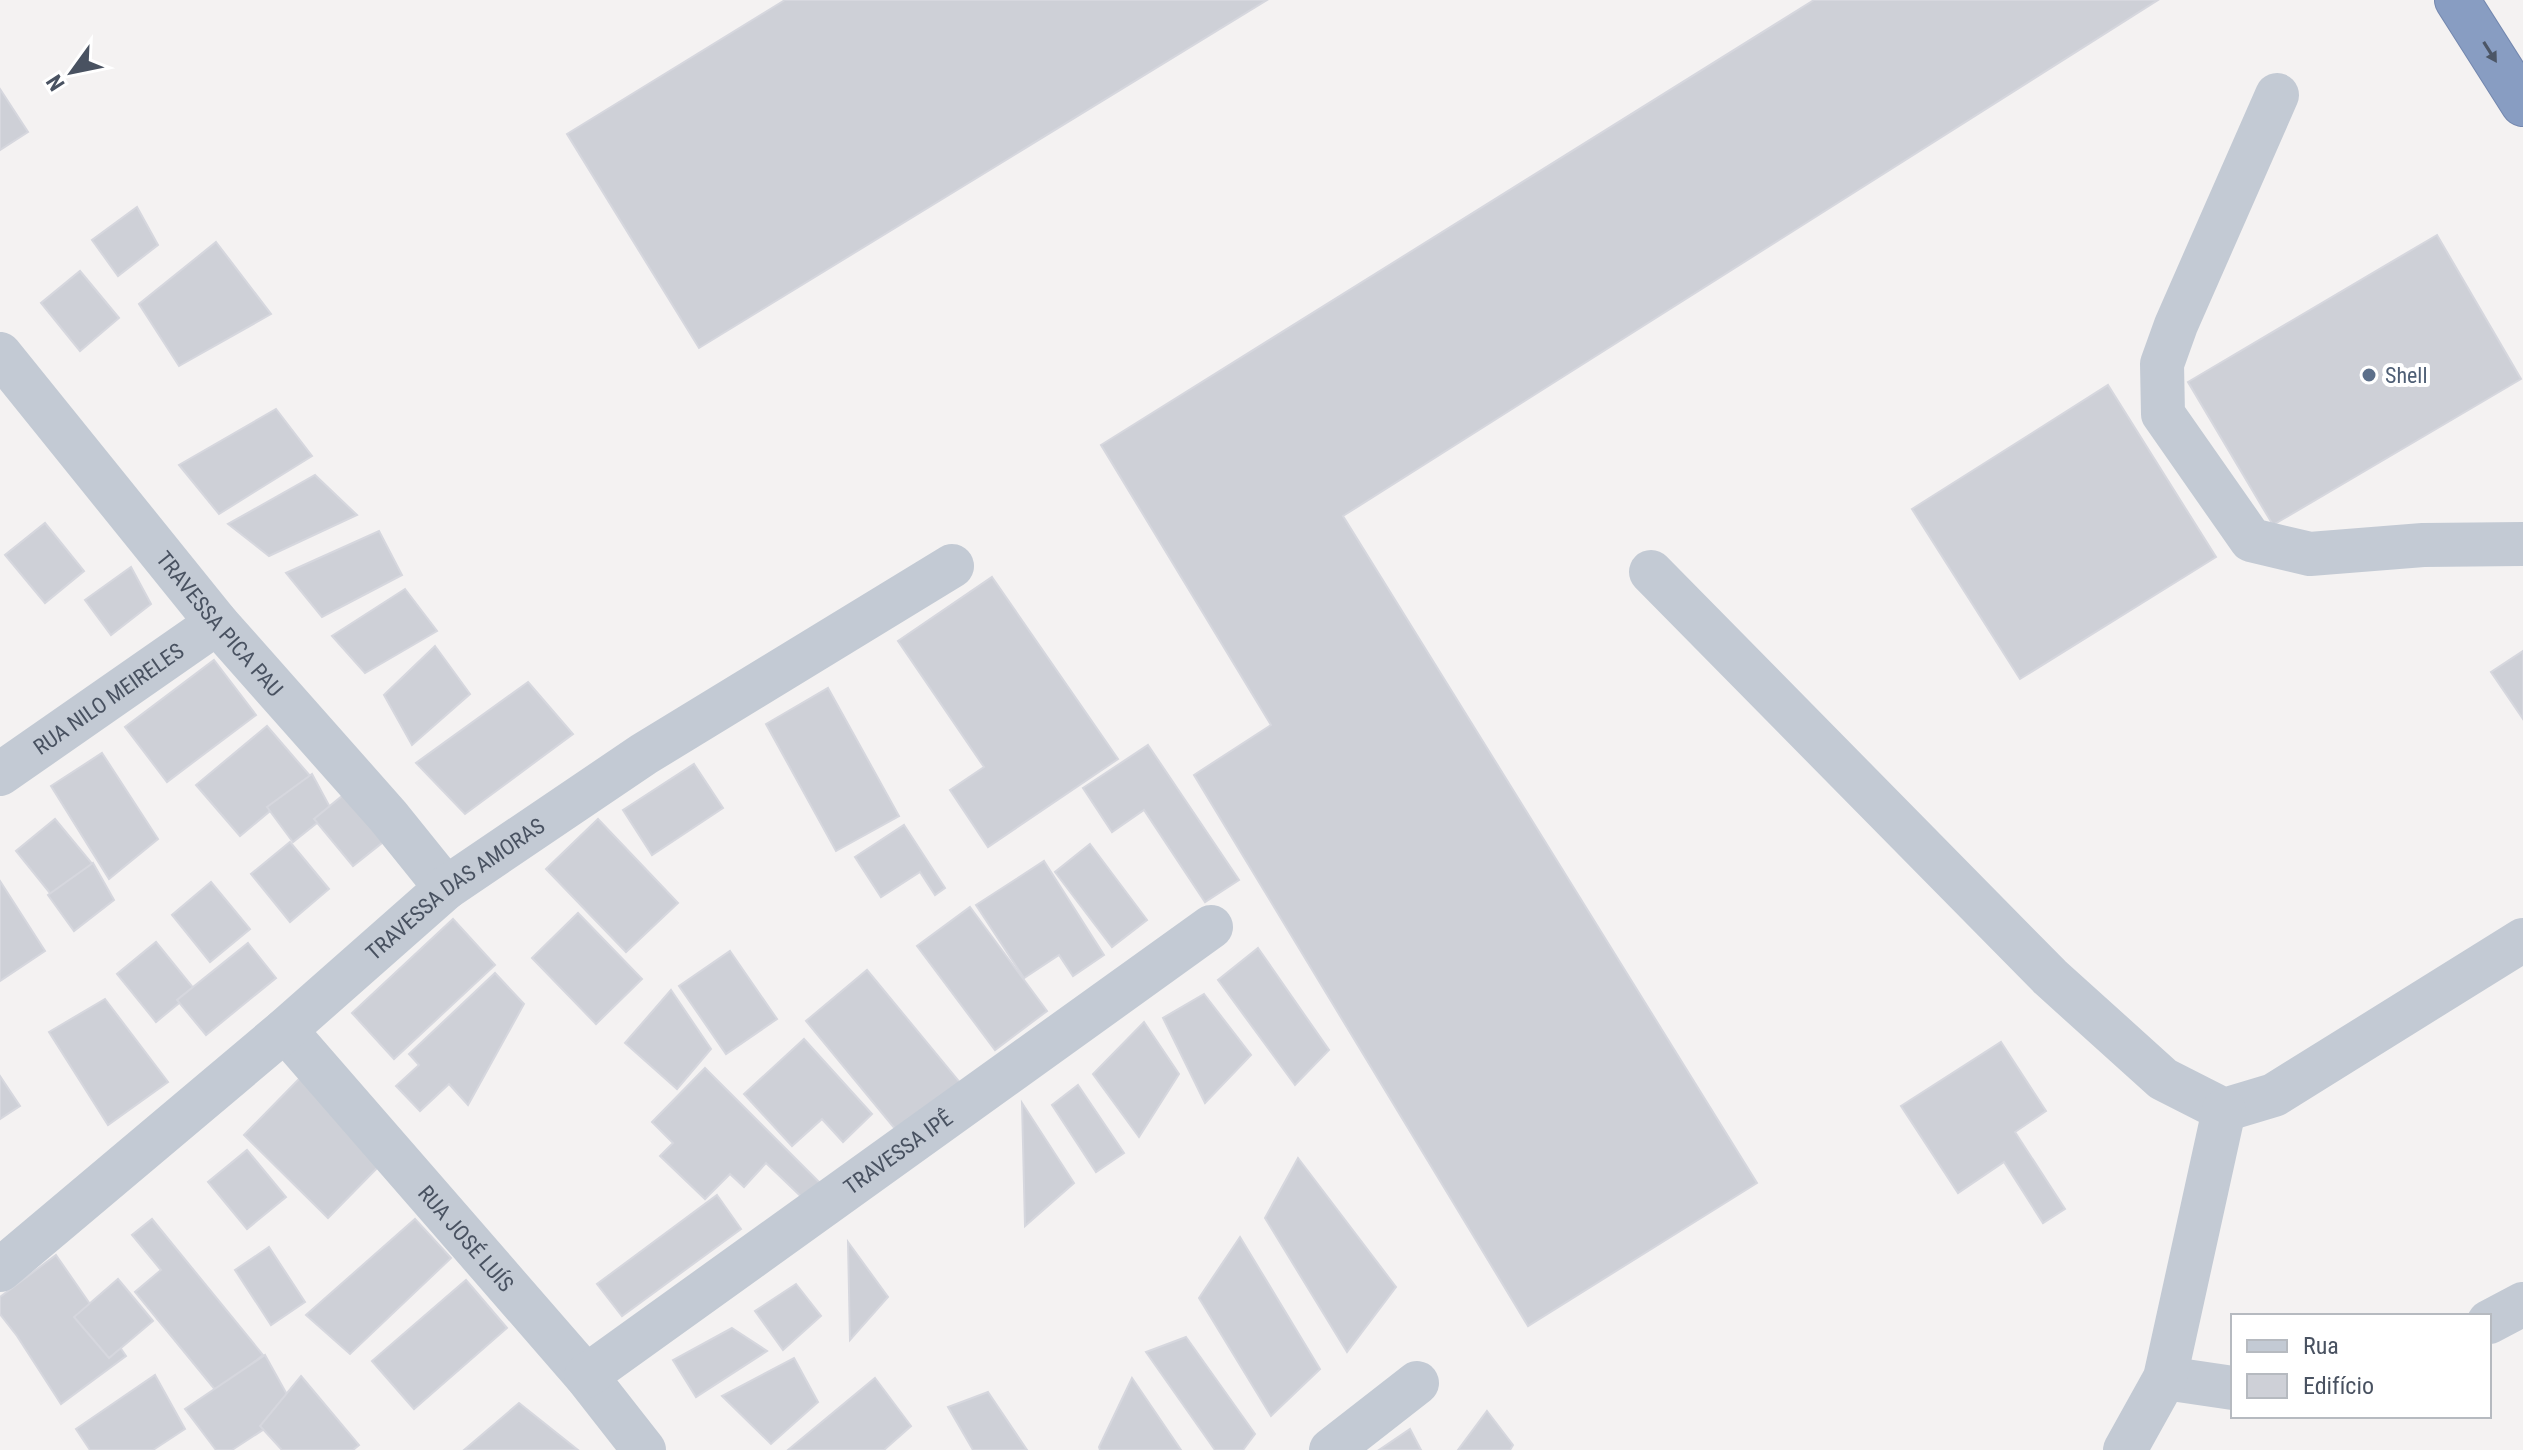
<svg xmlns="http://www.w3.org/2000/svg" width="2523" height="1450" font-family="'Roboto Condensed',sans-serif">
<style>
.building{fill:#ced0d7;stroke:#d6d7de;stroke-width:2}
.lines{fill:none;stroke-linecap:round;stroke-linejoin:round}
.highway-casing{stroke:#7387ae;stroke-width:46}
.minor{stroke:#c3cad4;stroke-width:44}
.highway{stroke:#889dc2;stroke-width:44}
.oneway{fill:#4c5666}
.service-dot{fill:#5c6f8a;stroke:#fff;stroke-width:3}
.labels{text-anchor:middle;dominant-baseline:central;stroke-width:8;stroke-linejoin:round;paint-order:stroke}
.service-label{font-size:22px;fill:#4e5e75;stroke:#fff;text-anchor:start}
.street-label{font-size:22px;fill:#495261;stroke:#fff}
</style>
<rect width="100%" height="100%" fill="#f4f2f2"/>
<!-- building -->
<g class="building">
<polygon points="785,0 1267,0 699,348 567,134"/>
<polygon points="1814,0 2158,0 1343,516 1757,1183 1528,1326 1194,775 1271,725 1101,445"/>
<polygon points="0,89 28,132 0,150"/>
<polygon points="137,207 158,245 118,276 92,240"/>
<polygon points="2437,235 2521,379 2273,525 2188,382"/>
<polygon points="216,242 271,314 179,366 139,304"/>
<polygon points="80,271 119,318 80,351 41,303"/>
<polygon points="2108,385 2216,557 2020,679 1912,509"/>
<polygon points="276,409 312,456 219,514 179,465"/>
<polygon points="315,475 357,515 269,556 228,524"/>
<polygon points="45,523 84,571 45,603 5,555"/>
<polygon points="379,531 402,575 322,617 286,573"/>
<polygon points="131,567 151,604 111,635 85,600"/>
<polygon points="992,577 1118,759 988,847 950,790 984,767 898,641"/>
<polygon points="405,589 437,631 365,673 332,636"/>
<polygon points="435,646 470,694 412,745 384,695"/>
<polygon points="2523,651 2523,719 2491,672"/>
<polygon points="214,660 256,715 167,782 125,727"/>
<polygon points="528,682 573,734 465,814 416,763"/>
<polygon points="828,688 899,816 836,851 766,724"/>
<polygon points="267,726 311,777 240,836 196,785"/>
<polygon points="1148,745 1239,880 1205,902 1144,810 1112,832 1083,788"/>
<polygon points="102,753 158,839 109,879 51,786"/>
<polygon points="694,764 723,808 652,855 623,810"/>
<polygon points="312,774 332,811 293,842 267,807"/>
<polygon points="353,787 392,835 353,866 314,819"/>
<polygon points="55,819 94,866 54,898 16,851"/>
<polygon points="598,819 678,903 626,952 546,869"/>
<polygon points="904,825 945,888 935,895 920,872 881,897 855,857"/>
<polygon points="290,842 329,889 290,922 251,874"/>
<polygon points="1090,844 1147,920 1112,947 1055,872"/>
<polygon points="1044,861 1104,955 1073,976 1059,955 1024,978 976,905"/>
<polygon points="93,863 114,900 74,931 48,895"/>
<polygon points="0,881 45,951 0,981"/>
<polygon points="211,882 250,929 210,962 172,915"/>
<polygon points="970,907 1047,1011 995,1050 917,946"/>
<polygon points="578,913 642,979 596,1024 532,958"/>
<polygon points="453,919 495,965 394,1059 352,1013"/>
<polygon points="156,942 195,990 156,1022 117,974"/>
<polygon points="248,943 276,978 206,1035 177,1000"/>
<polygon points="1258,948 1329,1050 1295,1085 1218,980"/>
<polygon points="730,951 777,1019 726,1054 679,986"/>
<polygon points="867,970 962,1085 901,1136 806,1021"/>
<polygon points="495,973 524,1004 468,1105 449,1084 420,1111 396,1086 419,1065 409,1054"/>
<polygon points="671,990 711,1049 677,1089 625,1043"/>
<polygon points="1204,994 1251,1055 1205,1103 1163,1018"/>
<polygon points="105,999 168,1082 108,1125 49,1032"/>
<polygon points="1144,1022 1179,1074 1139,1137 1093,1074"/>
<polygon points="804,1039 872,1114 843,1142 822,1119 792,1146 744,1094"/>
<polygon points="2001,1042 2046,1111 2015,1132 2065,1209 2043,1223 2004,1162 1958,1193 1901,1106"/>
<polygon points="705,1068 821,1184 810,1205 766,1163 744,1187 730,1174 705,1199 660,1156 673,1143 652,1122"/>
<polygon points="0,1076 20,1106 0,1119"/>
<polygon points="301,1077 385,1160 328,1218 244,1135"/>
<polygon points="1078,1085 1124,1153 1096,1172 1052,1105"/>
<polygon points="1022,1103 1074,1183 1025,1226"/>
<polygon points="247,1150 286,1197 247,1229 208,1182"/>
<polygon points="1298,1158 1396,1287 1347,1352 1265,1218"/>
<polygon points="717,1195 741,1229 622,1316 597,1284"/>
<polygon points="152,1219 263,1355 217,1392 135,1292 161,1270 132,1235"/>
<polygon points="415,1219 451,1258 350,1354 306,1315"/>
<polygon points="1240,1237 1320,1369 1271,1416 1199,1298"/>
<polygon points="848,1242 888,1297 850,1340"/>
<polygon points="269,1247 305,1302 271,1325 235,1270"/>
<polygon points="56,1255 126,1356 61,1404 17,1336 0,1314 0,1297"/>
<polygon points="118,1279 153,1321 109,1358 74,1317"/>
<polygon points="466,1280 507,1328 414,1409 372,1361"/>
<polygon points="796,1284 821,1316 783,1350 755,1311"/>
<polygon points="732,1328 767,1351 696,1397 673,1360"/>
<polygon points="1186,1337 1255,1434 1243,1450 1215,1450 1146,1352"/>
<polygon points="265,1355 295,1409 232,1450 216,1450 185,1409"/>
<polygon points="794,1358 818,1402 771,1444 722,1396"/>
<polygon points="155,1375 185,1429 153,1450 90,1450 76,1429"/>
<polygon points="301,1376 359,1445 353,1450 282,1450 260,1426"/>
<polygon points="875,1378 911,1426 884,1450 788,1450"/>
<polygon points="1132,1378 1181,1450 1100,1450 1099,1447"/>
<polygon points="988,1392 1027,1450 973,1450 948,1407"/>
<polygon points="519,1403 578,1450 464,1450"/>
<polygon points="1487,1411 1513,1445 1510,1450 1458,1450"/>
<polygon points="1410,1429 1421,1450 1379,1450"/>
</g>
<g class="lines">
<defs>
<polyline id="highway" points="2457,0 2523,104"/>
</defs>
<!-- highway casing -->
<use href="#highway" class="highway-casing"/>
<!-- minor -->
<g class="minor">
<polyline points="2277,95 2176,325 2162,364 2163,414 2251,540 2310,554 2423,545 2523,544"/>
<path id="s1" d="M0,354L217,623L388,816L446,888"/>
<polyline points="1651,572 2050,977 2163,1079 2224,1110 2274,1095 2523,940"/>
<path id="s2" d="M0,774L217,623"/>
<path id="s3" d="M285,1030L586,1376L644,1450"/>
<path id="s4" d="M0,1270L285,1030L446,888L644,754L952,566"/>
<polyline points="2489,1322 2523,1304"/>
<path id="s5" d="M586,1376L1211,927"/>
<polyline points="2165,1378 2233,1388"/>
<polyline points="1331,1450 1417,1383"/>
<polyline points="2125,1450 2165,1378 2224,1110"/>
</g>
<!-- highway -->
<use href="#highway" class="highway"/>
</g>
<!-- one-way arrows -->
<defs><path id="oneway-solid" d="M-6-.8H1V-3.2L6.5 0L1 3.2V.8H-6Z" transform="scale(2)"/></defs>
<use class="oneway" href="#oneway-solid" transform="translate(2490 52) rotate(58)"/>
<!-- markers -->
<circle class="service-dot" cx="2369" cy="375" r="8"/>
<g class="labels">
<!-- service labels -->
<g class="service-label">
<text x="2385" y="375">Shell</text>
</g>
<!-- street labels -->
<g class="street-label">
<text stroke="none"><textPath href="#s1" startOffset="348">TRAVESSA PICA PAU</textPath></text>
<text stroke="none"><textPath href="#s2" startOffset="132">RUA NILO MEIRELES</textPath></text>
<text stroke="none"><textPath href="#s4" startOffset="594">TRAVESSA DAS AMORAS</textPath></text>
<text stroke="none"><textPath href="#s5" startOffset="384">TRAVESSA IPÊ</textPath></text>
<text stroke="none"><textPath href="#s3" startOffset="276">RUA JOSÉ LUÍS</textPath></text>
</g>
</g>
<!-- legend -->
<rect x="2231" y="1314" width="260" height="104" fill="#ffffff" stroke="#b6bac0" stroke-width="2"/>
<rect x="2247" y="1340" width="40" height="12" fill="#c3cad4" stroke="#b6bac0" stroke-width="2"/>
<text x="2303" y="1354" font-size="24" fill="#495261">Rua</text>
<rect x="2247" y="1374" width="40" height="24" fill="#ced0d7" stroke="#b6bac0" stroke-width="2"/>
<text x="2303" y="1394" font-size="24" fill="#495261">Edifício</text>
<!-- north arrow -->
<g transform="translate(72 72) rotate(237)" stroke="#ffffff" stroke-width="6" paint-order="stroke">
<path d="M0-6L14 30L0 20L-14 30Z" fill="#495261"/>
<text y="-12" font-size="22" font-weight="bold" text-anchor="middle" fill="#495261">N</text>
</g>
</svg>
